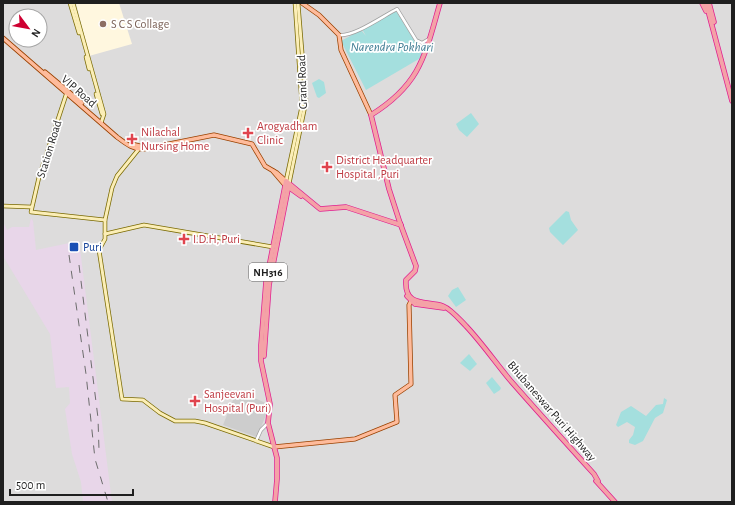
<svg xmlns="http://www.w3.org/2000/svg" width="735" height="505" font-family="'Alegreya Sans',sans-serif">
<style>
.residential{fill:#dddcdc;fill-rule:evenodd}
.industrial{fill:#e8d6e9}
.education{fill:#fff7df}
.religious{fill:#cdcdcd}
.water{fill:#a4dfde}
.lines{fill:none;stroke-linecap:round;stroke-linejoin:round}
.tertiary-casing{stroke:#a0a0a0;stroke-width:4}
.secondary-casing{stroke:#7a6a02;stroke-width:4.5}
.primary-casing{stroke:#9a4100;stroke-width:5}
.trunk-casing{stroke:#e01f90;stroke-width:5.5}
.tertiary{stroke:#fff;stroke-width:2.5}
.secondary{stroke:#fbeeb7;stroke-width:3}
.primary{stroke:#febb9b;stroke-width:3.5}
.trunk{stroke:#f4a2a7;stroke-width:4}
.rail{stroke:#6d6d6d;stroke-width:1;stroke-dasharray:8 8;stroke-linecap:butt}
.education-dot{fill:#8d6e63;stroke:#fff;stroke-width:1.5}
.health-dot{fill:#e0444e;stroke:#fff;stroke-width:1.5}
.transit-dot{fill:#1a4fb4;stroke:#fff;stroke-width:1.5}
.labels{text-anchor:middle;dominant-baseline:central;stroke-width:3.5;stroke-linejoin:round;paint-order:stroke}
.shield{fill:#fff;stroke:#626262;stroke-width:1}
.shield-label{font-size:11px;font-weight:bold;fill:#1f1f1f}
.education-label{font-size:12px;fill:#785e54;stroke:#fff;text-anchor:start}
.street-label{font-size:12px;fill:#1f1f1f;stroke:#fff}
.health-label{font-size:12px;fill:#be3a42;stroke:#fff;text-anchor:start}
.transit-label{font-size:12px;fill:#164399;stroke:#fff;text-anchor:start}
.water-label{font-size:13px;font-style:italic;fill:#3d7b92;stroke:#fff}
</style>
<rect width="100%" height="100%" fill="#f0e9e5"/>
<!-- residential -->
<path class="residential" d="M3,3H732V502H3ZM16,16H40V40H16Z"/>
<!-- industrial -->
<polygon class="industrial" points="31,218 33,221 36,250 79,241 112,502 83,502 81,482 72,454 65,409 70,403 69,387 56,388 50,334 3,256 3,222 7,230 12,227 29,227"/>
<!-- education -->
<polygon class="education" points="76,3 119,3 132,44 89,56"/>
<!-- religious -->
<polygon class="religious" points="237,390 270,405 257,437 223,425"/>
<!-- water -->
<g class="water">
<polygon points="396,11 424,56 366,90 341,41 361,30 366,36 362,29"/>
<polygon points="319,79 324,82 326,93 319,98 317,97 312,83"/>
<polygon points="471,113 479,124 467,137 459,130 456,124"/>
<polygon points="566,211 569,212 571,220 578,230 563,245 550,232 549,228"/>
<polygon points="458,287 466,300 456,307 448,296 452,290"/>
<polygon points="469,354 477,364 470,371 460,363"/>
<polygon points="492,377 501,388 500,390 494,394 486,383"/>
<polygon points="664,398 667,400 663,413 655,418 643,441 635,445 629,443 629,440 633,435 635,427 627,422 618,427 616,425 621,412 631,406 646,416 656,405 663,404"/>
</g>
<g class="lines">
<defs>
<g id="tertiary">
<path d="M339,35C354,37 383,16 397,9L416,40L422,43L429,39"/>
<polyline points="256,441 261,430 268,423"/>
</g>
<g id="secondary">
<polyline points="70,3 79,33"/>
<polyline points="73,3 104,114 101,123"/>
<polyline points="86,57 89,69"/>
<polyline points="67,92 39,177 31,212 105,220"/>
<polyline points="96,94 102,114"/>
<polyline points="138,150 117,176 112,188 105,220 105,239 99,250 122,399 143,400 160,413 175,421 195,421 205,423 274,447"/>
<polyline points="286,181 302,106 295,3"/>
<polyline points="289,184 306,101 298,3"/>
<polyline points="3,206 31,207"/>
<polyline points="105,234 144,225 273,247"/>
</g>
<g id="primary">
<polyline points="302,3 319,15 339,35 341,50 371,115"/>
<path d="M3,38L117,137C125,143 133,150 144,149L214,135L252,144L265,166L277,173L286,181"/>
<polyline points="45,72 82,103"/>
<polyline points="131,144 144,147"/>
<polyline points="273,171 285,185"/>
<polyline points="274,447 355,439 397,422 395,395 411,384 409,305 412,299"/>
</g>
<g id="trunk">
<polyline points="702,3 706,11"/>
<polyline points="706,3 732,101"/>
<polyline points="709,3 714,22"/>
<polyline points="287,186 301,196"/>
<path d="M400,223L416,266L415,271L406,280C404,308 427,300 443,306C451,309 460,320 466,326C482,343 495,362 510,380C538,412 566,443 594,474L598,481"/>
<path d="M400,223L389,189L371,115C421,84 425,55 440,3"/>
<polyline points="407,296 415,304 444,308"/>
<polyline points="264,356 269,285 289,184"/>
<polyline points="596,481 615,502"/>
<polyline points="275,502 277,479 277,458 268,423 270,404 261,361 261,345 266,282 286,181 320,209 346,207 401,225"/>
</g>
</defs>
<!-- tertiary casing -->
<use href="#tertiary" class="tertiary-casing"/>
<!-- secondary casing -->
<use href="#secondary" class="secondary-casing"/>
<!-- primary casing -->
<use href="#primary" class="primary-casing"/>
<!-- trunk casing -->
<use href="#trunk" class="trunk-casing"/>
<!-- tertiary -->
<use href="#tertiary" class="tertiary"/>
<!-- secondary -->
<use href="#secondary" class="secondary"/>
<!-- primary -->
<use href="#primary" class="primary"/>
<!-- trunk -->
<use href="#trunk" class="trunk"/>
<!-- rail -->
<g class="rail">
<polyline points="69,255 86,374 95,459 108,502"/>
<polyline points="79,265 98,418 99,450"/>
</g>
</g>
<!-- markers -->
<circle class="education-dot" cx="103" cy="24" r="4"/>
<g class="health-dot">
<path d="M246 127h4v4h4v4h-4v4h-4v-4h-4v-4h4z"/>
<path d="M130 133h4v4h4v4h-4v4h-4v-4h-4v-4h4z"/>
<path d="M325 161h4v4h4v4h-4v4h-4v-4h-4v-4h4z"/>
<path d="M182 233h4v4h4v4h-4v4h-4v-4h-4v-4h4z"/>
<path d="M193 395h4v4h4v4h-4v4h-4v-4h-4v-4h4z"/>
</g>
<rect class="transit-dot" x="69" y="242" width="10" height="10" rx="2"/>
<g class="labels">
<!-- shield labels -->
<rect class="shield" x="249" y="263" width="38" height="18" rx="3"/>
<g class="shield-label">
<text x="268" y="272">NH316</text>
</g>
<!-- education labels -->
<g class="education-label">
<text x="111" y="24">S C S Collage</text>
</g>
<!-- street labels -->
<g class="street-label">
<text transform="translate(302 82) rotate(-92)">Grand Road</text>
<text transform="translate(79 91) rotate(41)">VIP Road</text>
<text transform="translate(49 149) rotate(-73)">Station Road</text>
<text transform="translate(552 411) rotate(49)">Bhubaneswar Puri Highway</text>
</g>
<!-- health labels -->
<g class="health-label">
<text x="257" y="126">Arogyadham<tspan x="257" dy="14">Clinic</tspan></text>
<text x="141" y="132">Nilachal<tspan x="141" dy="14">Nursing Home</tspan></text>
<text x="336" y="160">District Headquarter<tspan x="336" dy="14">Hospital ,Puri</tspan></text>
<text x="193" y="239">I.D.H, Puri</text>
<text x="204" y="394">Sanjeevani<tspan x="204" dy="14">Hospital (Puri)</tspan></text>
</g>
<!-- transit labels -->
<g class="transit-label">
<text x="83" y="247">Puri</text>
</g>
<!-- water labels -->
<g class="water-label">
<text x="392" y="47">Narendra Pokhari</text>
</g>
</g>
<!-- border -->
<rect width="735" height="505" fill="none" stroke="#1f1f1f" stroke-width="8"/>
<!-- north arrow -->
<g transform="translate(28 28) rotate(122)"><circle r="19" fill="#ffffff" stroke="#a5a5a5"/>
<path d="M0-3L7 15L0 10L-7 15Z" fill="#ce0032"/>
<text y="-6" font-size="11" font-weight="bold" text-anchor="middle" fill="#1f1f1f">N</text>
</g>
<!-- scale -->
<path d="M10 489v6h123v-6" fill="none" stroke="#1f1f1f" stroke-width="2"/>
<text x="16" y="489" font-size="12" fill="#1f1f1f" stroke="#ffffff" stroke-width="3" paint-order="stroke">500 m</text>
</svg>
